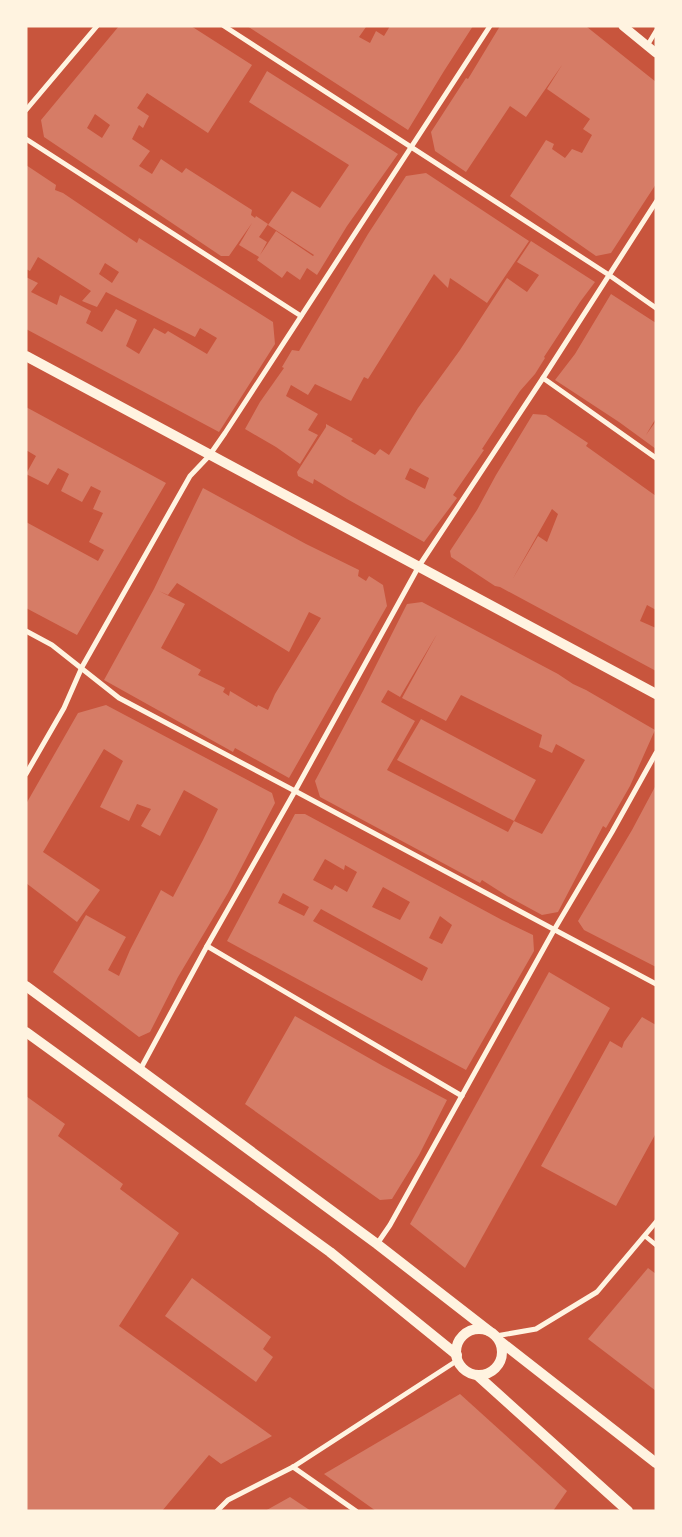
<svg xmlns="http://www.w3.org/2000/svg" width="682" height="1537" font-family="Barlow,sans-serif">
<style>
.building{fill:#d67c66;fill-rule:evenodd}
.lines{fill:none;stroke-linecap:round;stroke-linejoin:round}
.pedestrian{stroke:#fff3e0;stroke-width:4.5}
.minor{stroke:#fff3e0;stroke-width:5}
.tertiary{stroke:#fff3e0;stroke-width:9}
.secondary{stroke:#fff3e0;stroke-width:10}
</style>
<rect width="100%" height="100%" fill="#c8553d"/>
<!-- building -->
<g class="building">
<path d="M119,26H191L252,65L208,133L147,93L137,108L149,116L143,128L139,125L132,139L150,151L139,166L152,174L161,159L182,173L186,168L252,210L251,215L255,218L256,216L268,224L259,237L267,242L260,255L276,231L313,256L314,255L268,225L292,191L320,208L349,165L249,102L267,71L398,154L347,226L317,275L307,268L300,280L287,271L282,278L257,260L259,257L239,245L252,223L229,256H221L44,137L41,120ZM95,114L110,125L102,138L87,128Z"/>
<polygon points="247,26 365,26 366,27 359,37 370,43 376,31 384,36 390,26 473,26 444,71 408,130"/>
<polygon points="500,26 587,26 587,27 656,82 656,184 611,253 596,256 510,196 546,140 554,144 552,149 565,158 572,149 582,153 592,135 583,129 590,119 547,89 562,65 526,117 510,106 466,172 435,151 431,132 466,78 468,79"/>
<path d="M26,165L56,185L55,190L63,193L137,243L139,238L273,322L275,344L219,432L26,329V277L38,283L31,292L57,305L60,295L91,311L86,323L102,332L116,309L137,320L126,346L139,354L154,328L165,334L168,331L207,354L217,338L200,328L195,337L106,292L97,307L82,301L91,291L38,257L30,271L26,269ZM105,263L119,272L112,283L99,274Z"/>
<polygon points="426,173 529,241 487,303 450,278 448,288 434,274 368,379 364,377 351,401 315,384 308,395 291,385 286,396 318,414 308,430 318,435 300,464 276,447 245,429 260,402 284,368 282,367 292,350 299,351 368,234 406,176"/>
<path d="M531,241L595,282L580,302L544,357L545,358L535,374L520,391L482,449L484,450L453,495L457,498L424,542L347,499L314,479L313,484L298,476L297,472L326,427V424L353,439L351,441L375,455L380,449L389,455L418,408L460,350L507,278L527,292L539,275L517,262ZM410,468L429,478L425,489L405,479Z"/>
<polygon points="611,294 656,323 656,418 646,435 656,421 656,449 619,422 555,380 575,354"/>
<polygon points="26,407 166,483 77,635 26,608 26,522 98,561 104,550 89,542 103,513 93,509 101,491 91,486 82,502 61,491 69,474 58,468 48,485 26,474 36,456 26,450"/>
<path d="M533,414L546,415L588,443L586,446L656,496V610L647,605L640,621L656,628V671L500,587L495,586L451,557L450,551L477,510L496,475ZM552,509L558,514L547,542L538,536L512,580Z"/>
<path d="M203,488L306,544L359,570L358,576L366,581L369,576L383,585L387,606L289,778L235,748L233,752L104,680L154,589ZM177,583L289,652L309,612L321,618L275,694L268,710L258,705L257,707L230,691L229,696L223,692L225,688L198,675L201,670L161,648L185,604L159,591L168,595Z"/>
<path d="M422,602L558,674L573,684L586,690L655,730L630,786L606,828L603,826L558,912L542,915L507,896L482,880L480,883L320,797L315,781L363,691L407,604ZM437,634L402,698L446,721L461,695L542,735L539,747L552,753L556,744L585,760L542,834L514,821L508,832L387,770L415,721L381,702L388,690L400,697Z"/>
<polygon points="106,705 272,793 275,803 228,893 178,977 150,1032 139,1037 53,972 86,915 126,937 108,970 119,976 130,950 161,890 173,897 203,840 218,809 184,790 160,836 141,826 151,809 137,804 129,821 100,807 123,761 104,749 43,852 100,890 77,922 26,883 26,804 78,713"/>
<polygon points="421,719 536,780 514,821 397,760"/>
<polygon points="656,785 656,967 584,930 578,921 632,830"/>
<path d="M295,814H305L502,920L533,935L534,951L466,1070L227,941ZM325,859L344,870L345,865L357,872L347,892L335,885L332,890L313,880ZM383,887L410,902L400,920L372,907ZM283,893L309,907L304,916L278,903ZM321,909L428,968L422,981L313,921ZM440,916L452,925L442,944L429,938Z"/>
<polygon points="549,972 610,1008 465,1268 410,1224"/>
<polygon points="295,1016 383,1066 447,1100 419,1155 392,1199 380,1200 245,1104"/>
<polygon points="642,1017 656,1025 656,1133 616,1206 541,1166 610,1041 622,1048 624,1042"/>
<polygon points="26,1096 65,1124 58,1136 123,1184 120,1189 179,1233 119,1326 272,1436 221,1464 209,1455 162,1511 26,1511"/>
<polygon points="648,1268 656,1274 656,1391 588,1339"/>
<polygon points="192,1278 271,1337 263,1349 273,1357 256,1382 165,1316"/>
<polygon points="460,1394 567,1491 553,1511 376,1511 324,1474"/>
<polygon points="290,1497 311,1511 265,1511"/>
</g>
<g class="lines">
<!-- pedestrian -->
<g class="pedestrian">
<polyline points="647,46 656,31"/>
<polyline points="645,1236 656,1245"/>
</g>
<!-- minor -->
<g class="minor">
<polyline points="224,26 609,275 656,308"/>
<polyline points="26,110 97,26"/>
<polyline points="26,139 301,316"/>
<polyline points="543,378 656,458"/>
<polyline points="26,631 52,645 119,698 295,791 656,984"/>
<polyline points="26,774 64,708 82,667 190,476 209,456 225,433 490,26"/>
<polyline points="207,946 462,1096"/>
<polyline points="140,1070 207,946 295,791 419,566 543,378 656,202"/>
<polyline points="377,1244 390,1225 554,930 612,832 656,753"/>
<polyline points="496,1336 536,1329 597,1292 656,1222"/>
<polyline points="293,1467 356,1511"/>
<polyline points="217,1511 228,1500 293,1467 458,1360"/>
</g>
<!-- tertiary -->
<polyline class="tertiary" points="623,26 656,53"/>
<!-- secondary -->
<g class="secondary">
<path d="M26,356C235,470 446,581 656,694"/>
<polyline points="26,986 377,1244 489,1331"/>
<polyline points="26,1032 330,1252 457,1355"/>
<circle cx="479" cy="1352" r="23"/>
<polyline points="501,1342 656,1463"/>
<polyline points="477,1375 628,1511"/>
</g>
</g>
<!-- border -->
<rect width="682" height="1537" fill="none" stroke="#fff3e0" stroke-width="55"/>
</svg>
